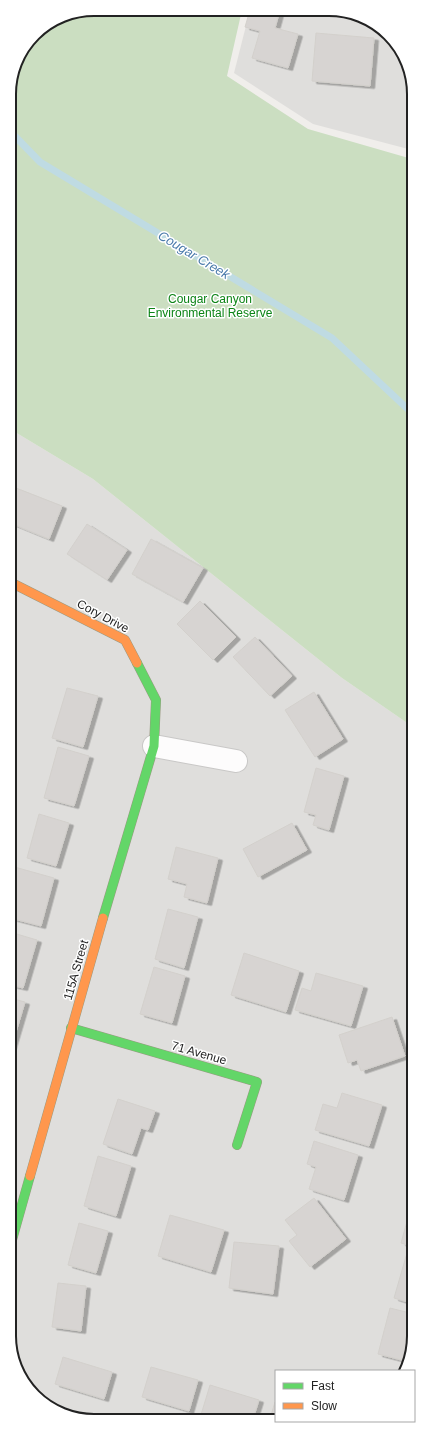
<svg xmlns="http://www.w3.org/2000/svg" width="423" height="1430" font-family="Arial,sans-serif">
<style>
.residential{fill:#dfdedc}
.forest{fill:#cbdec1}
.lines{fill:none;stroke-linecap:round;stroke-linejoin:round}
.stream{stroke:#bfdbe3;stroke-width:7}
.building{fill:#d7d4d2;stroke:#d3d0cc;filter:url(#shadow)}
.street-casing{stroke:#c9c8c7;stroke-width:24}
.fast-casing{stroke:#999a82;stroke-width:10}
.slow-casing{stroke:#999a82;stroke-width:10}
.street{stroke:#fdfcfc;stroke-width:22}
.fast{stroke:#63d668;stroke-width:9}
.slow{stroke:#ff974d;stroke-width:9}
.labels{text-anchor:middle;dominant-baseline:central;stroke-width:3;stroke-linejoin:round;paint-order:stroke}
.park-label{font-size:12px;fill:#0c8416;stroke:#fff}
.street-label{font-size:12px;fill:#222;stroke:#fff}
.water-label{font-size:13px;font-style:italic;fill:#4a7aab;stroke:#fff}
.rim{fill:none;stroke:#222;stroke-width:2}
</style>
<defs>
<filter id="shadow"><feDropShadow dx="4.5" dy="2.5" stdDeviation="0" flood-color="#0004"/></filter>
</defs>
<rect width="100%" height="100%" fill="#f0eeeb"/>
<!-- residential -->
<g class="residential">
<polygon points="250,10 346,11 389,34 412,78 412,150 313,124 234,73"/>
<polygon points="10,429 93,479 342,678 413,727 414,1341 401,1371 276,1371 276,1419 77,1419 34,1396 11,1352"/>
</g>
<!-- forest -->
<polygon class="forest" points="94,9 242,10 227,76 308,129 412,159 413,727 342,678 93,479 10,429 9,89 16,61 34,34 62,15"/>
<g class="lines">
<!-- stream -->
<polyline class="stream" points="9,130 40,162 332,338 413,414"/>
</g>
<!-- building -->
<g class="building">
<polygon points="250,10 280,10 275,28 298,34 288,68 252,58 260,31 245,27"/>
<polygon points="316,33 374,38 370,86 312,81"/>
<polygon points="16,488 62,506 49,539 10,523 10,503"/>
<polygon points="87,524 127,550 107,580 67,554"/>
<polygon points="151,539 203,568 183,602 132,574"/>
<polygon points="200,601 236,637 213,660 177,624"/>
<polygon points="255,637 292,676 270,696 233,657"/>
<polygon points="67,688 98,696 83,747 52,738"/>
<polygon points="314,692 343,739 315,757 285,710"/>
<polygon points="58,747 89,756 74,806 44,798"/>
<polygon points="316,768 344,776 329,830 313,825 316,815 304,812"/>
<polygon points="39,814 69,823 56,866 27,858"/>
<polygon points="292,823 307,850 258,877 243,849"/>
<polygon points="176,847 218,858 207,903 184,897 187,884 168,879"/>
<polygon points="11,866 54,878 41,926 10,918"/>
<polygon points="168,909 198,917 184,968 155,959"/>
<polygon points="10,932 37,940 23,988 10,985"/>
<polygon points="244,953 299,971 286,1012 231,995"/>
<polygon points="154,967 185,976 172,1023 140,1014"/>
<polygon points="316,973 363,986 351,1026 295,1010 302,988 311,991"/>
<polygon points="10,998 25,1002 11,1049 10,1049"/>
<polygon points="392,1017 405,1056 361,1071 357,1060 348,1063 339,1035"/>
<polygon points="342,1093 382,1105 369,1146 315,1130 323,1104 337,1108"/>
<polygon points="118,1099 155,1111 148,1130 141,1128 132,1154 103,1144"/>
<polygon points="314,1141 358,1155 344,1200 309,1189 316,1167 307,1164"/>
<polygon points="98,1156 131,1166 116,1216 84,1206"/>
<polygon points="314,1198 346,1239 310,1267 289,1241 297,1235 285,1220"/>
<polygon points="411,1207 414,1208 414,1247 401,1243"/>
<polygon points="170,1215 224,1230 211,1272 158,1256"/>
<polygon points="79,1223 108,1231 96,1273 68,1265"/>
<polygon points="234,1242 279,1246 273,1294 229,1288"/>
<polygon points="407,1253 414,1255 414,1304 394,1298"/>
<polygon points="58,1283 86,1286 81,1331 52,1327"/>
<polygon points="390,1308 414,1314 414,1341 405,1361 378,1354"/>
<polygon points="63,1357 112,1372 104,1399 55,1384"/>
<polygon points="151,1367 198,1380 189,1411 142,1397"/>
<polygon points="210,1385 259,1400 253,1419 206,1419 200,1418"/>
<polygon points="275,1402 276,1419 270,1419"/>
</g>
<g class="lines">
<defs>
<polyline id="street" points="154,746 236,761"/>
<g id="fast">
<polyline points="103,918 154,746 156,700 137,663"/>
<polyline points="71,1028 257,1082 237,1145"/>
<polyline points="10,1247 30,1176"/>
</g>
<g id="slow">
<polyline points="10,582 125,640 137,663"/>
<polyline points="30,1176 103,918"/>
</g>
</defs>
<!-- street casing -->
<use href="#street" class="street-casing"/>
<!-- fast casing -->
<use href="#fast" class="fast-casing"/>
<!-- slow casing -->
<use href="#slow" class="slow-casing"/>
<!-- street -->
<use href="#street" class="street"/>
<!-- fast -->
<use href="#fast" class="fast"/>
<!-- slow -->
<use href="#slow" class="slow"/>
</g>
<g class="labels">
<!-- park labels -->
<g class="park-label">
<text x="210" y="299">Cougar Canyon<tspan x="210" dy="14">Environmental Reserve</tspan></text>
</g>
<!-- street labels -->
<g class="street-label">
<text transform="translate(103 616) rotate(28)">Cory Drive</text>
<text transform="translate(76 970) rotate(-74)">115A Street</text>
<text transform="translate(199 1053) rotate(16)">71 Avenue</text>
</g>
<!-- water labels -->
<g class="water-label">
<text transform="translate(194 255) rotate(31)">Cougar Creek</text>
</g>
</g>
<!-- crop -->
<path d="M0 0H423V1430H0ZM94 16H329A78 78 0 0 1 407 94V1336A78 78 0 0 1 329 1414H94A78 78 0 0 1 16 1336V94A78 78 0 0 1 94 16Z" fill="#fff" fill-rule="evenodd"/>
<path class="rim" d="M94 16H329A78 78 0 0 1 407 94V1336A78 78 0 0 1 329 1414H94A78 78 0 0 1 16 1336V94A78 78 0 0 1 94 16Z"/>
<!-- legend -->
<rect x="275" y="1370" width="140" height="52" fill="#ffffff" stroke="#a7a7a7"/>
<rect x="283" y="1383" width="20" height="6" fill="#63d668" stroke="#a7a7a7"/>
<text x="311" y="1390" font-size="12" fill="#222222">Fast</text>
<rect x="283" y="1403" width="20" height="6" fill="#ff974d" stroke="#a7a7a7"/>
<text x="311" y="1410" font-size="12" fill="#222222">Slow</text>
</svg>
